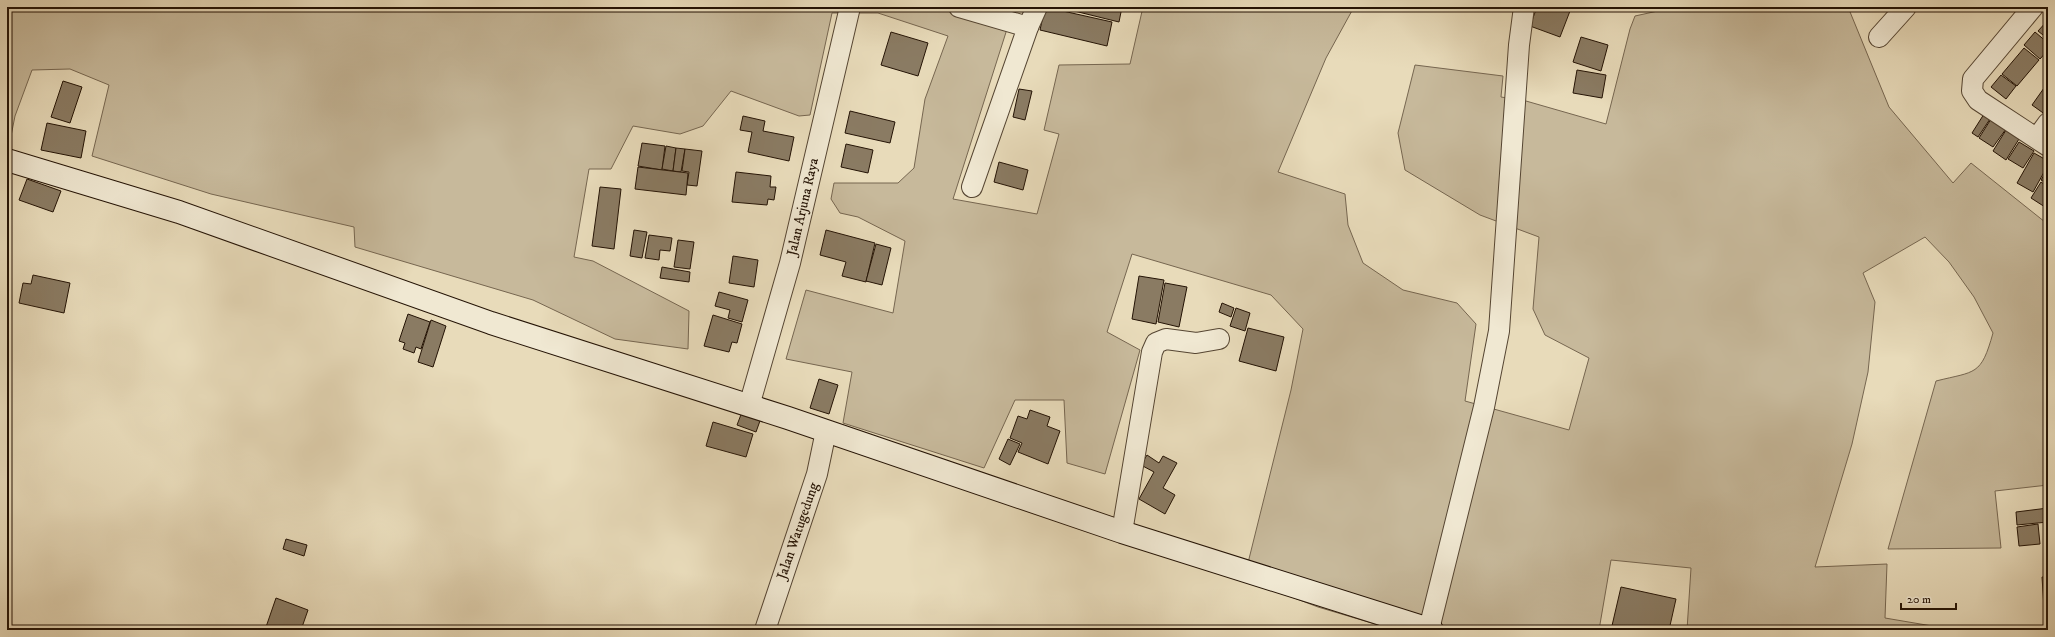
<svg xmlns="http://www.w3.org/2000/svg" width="2055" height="637" font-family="'IM FELL DW Pica',serif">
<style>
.green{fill:#c7b99b;stroke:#766650}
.building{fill:#8a7b63;stroke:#241305}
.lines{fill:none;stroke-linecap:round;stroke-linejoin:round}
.street-casing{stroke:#554532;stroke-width:22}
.secondary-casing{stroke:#241305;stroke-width:24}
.street{stroke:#f0e8d2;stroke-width:20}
.secondary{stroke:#f0e8d2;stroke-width:22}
.labels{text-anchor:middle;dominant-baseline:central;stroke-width:3;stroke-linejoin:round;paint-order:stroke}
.street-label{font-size:14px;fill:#241305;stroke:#f0e8d2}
</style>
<rect width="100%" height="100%" fill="#e8dbba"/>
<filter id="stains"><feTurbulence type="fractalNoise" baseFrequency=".005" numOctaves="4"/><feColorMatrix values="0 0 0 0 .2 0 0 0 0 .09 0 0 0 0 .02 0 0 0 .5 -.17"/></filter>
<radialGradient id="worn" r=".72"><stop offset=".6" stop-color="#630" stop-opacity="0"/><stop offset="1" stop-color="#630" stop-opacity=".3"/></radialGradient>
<!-- green -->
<path class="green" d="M7,7H1014L953,199L1037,214L1059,134L1044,130L1059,65L1130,64L1143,7H1354L1326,58L1278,172L1345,194L1348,225L1363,263L1403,290L1457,303L1476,324L1465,401L1569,430L1589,358L1545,335L1533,309L1539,237L1480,215L1405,170L1398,133L1415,65L1503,76L1501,97L1526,101L1606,124L1630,29L1635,16L1676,7H1848L1889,107L1953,183L1971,163L2045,222L2048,219V485L1995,491L2001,548L1888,549L1936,381C1976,371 1981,376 1993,333L1974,297L1949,262L1925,237L1863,273L1875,302L1868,372L1852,444L1815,567L1887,564L1885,618L1938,627L1937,630H1687L1691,568L1611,560L1599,630H1395L1318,607L1244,579L1291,390L1303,329L1271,295L1132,254L1107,332L1140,350L1105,474L1067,463L1064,400H1015L984,468L843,423L852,372L786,359L806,290L893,313L905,241L858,217L840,213L831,199L834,183H898L914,168L925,99L948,36L878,13H832L810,115L799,116L731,91L703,126L680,134L633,126L611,169H589L574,257L593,261L689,311L688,349L615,339L533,300L355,247L354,227L211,194L92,156L109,85L70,69L32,70L15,116L11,136L7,135Z"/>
<!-- building -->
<g class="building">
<polygon points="1045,7 1112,22 1107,46 1040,30"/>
<polygon points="1058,7 1122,7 1119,22"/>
<polygon points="1537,7 1560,7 1570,11 1560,37 1530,26"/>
<polygon points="2048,20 2048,39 2038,31"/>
<polygon points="891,32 928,43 918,76 881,65"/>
<polygon points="2035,32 2048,43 2048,50 2040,59 2024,45"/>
<polygon points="1581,37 1608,45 1601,71 1573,62"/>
<polygon points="2024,48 2039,60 2017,86 2002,74"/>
<polygon points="1577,70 1606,75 1602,98 1573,93"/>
<polygon points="2001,75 2016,86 2006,99 1991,87"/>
<polygon points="63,81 82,87 70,123 51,117"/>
<polygon points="2044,88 2048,90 2048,112 2046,115 2032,105"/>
<polygon points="1019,89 1032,91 1025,120 1013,117"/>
<polygon points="850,111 895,122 890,143 845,133"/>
<polygon points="1984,114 1990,119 1978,137 1972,133"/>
<polygon points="743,116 765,121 763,131 794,137 789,161 748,152 752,132 740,130"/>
<polygon points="1991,119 2006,129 1993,147 1979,138"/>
<polygon points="47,123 86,131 81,158 41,150"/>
<polygon points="2006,130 2019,139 2006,160 1993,151"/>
<polygon points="2019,142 2034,151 2023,168 2008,159"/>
<polygon points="642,143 665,146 662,170 638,166"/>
<polygon points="846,144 873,150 868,173 841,167"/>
<polygon points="666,146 676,148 673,171 662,169"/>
<polygon points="676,148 685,149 681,172 673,171"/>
<polygon points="685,149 702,151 697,186 687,185 689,172 682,171"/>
<polygon points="2034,153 2048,161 2048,165 2033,192 2017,183"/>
<polygon points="999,162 1028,170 1023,190 994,182"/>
<polygon points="638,167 688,173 686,195 635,189"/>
<polygon points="2048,168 2048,184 2041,180"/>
<polygon points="736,172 771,176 770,187 776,187 774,200 768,199 767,205 732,202"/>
<polygon points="27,179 61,191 53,212 19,200"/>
<polygon points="2041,182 2048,187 2048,202 2045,207 2031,198"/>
<polygon points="600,187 621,189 614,249 592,246"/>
<polygon points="634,230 647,232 642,258 630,256"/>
<polygon points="826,230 875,243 866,282 842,276 846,262 820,255"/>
<polygon points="649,235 672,238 670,251 660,250 659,260 645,258"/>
<polygon points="678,240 694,242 690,269 674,267"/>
<polygon points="876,244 891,248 882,285 866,281"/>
<polygon points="733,256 758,260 754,287 729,283"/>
<polygon points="662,267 690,272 689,282 660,278"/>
<polygon points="33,275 70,283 64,313 19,303 23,283 31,284"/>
<polygon points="1139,276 1164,280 1156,324 1132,319"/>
<polygon points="1165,283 1187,287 1179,327 1158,322"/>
<polygon points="719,292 748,300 742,322 728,318 730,310 715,306"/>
<polygon points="1222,303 1234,308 1231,317 1219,312"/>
<polygon points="1236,308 1250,313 1245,331 1230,326"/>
<polygon points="408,314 430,322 421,349 416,347 414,353 403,349 405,343 399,341"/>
<polygon points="713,315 742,324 737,343 732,342 729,352 704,346"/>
<polygon points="431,320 446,326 433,367 418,362"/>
<polygon points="1248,328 1284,337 1276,371 1239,361"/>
<polygon points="819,379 838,385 829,414 810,408"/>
<polygon points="1030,410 1050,417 1047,426 1060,431 1048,464 1018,452 1022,443 1010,438 1018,416 1027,419"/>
<polygon points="742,412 761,418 756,432 737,425"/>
<polygon points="713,422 753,434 746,457 706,446"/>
<polygon points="1008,439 1020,444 1010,465 999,459"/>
<polygon points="1147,455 1159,463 1163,456 1177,463 1163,488 1175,495 1165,514 1139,499 1154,472 1141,465"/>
<polygon points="2048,508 2048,522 2017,525 2016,512"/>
<polygon points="2038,524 2040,544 2019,546 2017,527"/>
<polygon points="286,539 307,545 304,556 283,549"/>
<polygon points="2042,577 2048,577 2048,608 2044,608"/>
<polygon points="1621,587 1676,599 1669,630 1611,630"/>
<polygon points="276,598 308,610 301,630 274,630 266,627"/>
</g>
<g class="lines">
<defs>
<g id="street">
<polyline points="959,7 1028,27 1037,7"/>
<polyline points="2033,7 1973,79 1972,91 1978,100 2048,146"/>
<polyline points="1879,37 1906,7"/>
<polyline points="2037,138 2048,123"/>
<polyline points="972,187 1028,27"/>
<polyline points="749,406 790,263 850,7"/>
<polyline points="1122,532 1152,352 1156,343 1166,339 1196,343 1219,339"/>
<polyline points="1429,629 1484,407 1499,331 1519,45 1524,7"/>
<polyline points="765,630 817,474 826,431"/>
</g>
<polyline id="secondary" points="7,160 179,212 491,323 788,418 1122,532 1432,630"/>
</defs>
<!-- street casing -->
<use href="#street" class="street-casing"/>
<!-- secondary casing -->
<use href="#secondary" class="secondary-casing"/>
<!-- street -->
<use href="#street" class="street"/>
<!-- secondary -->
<use href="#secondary" class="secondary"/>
</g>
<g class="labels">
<!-- street labels -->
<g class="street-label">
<text transform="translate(803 207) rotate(-77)">Jalan Arjuna Raya</text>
<text transform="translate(798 531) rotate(-71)">Jalan Watugedung</text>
</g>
</g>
<!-- margin -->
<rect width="2055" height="637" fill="none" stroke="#e8dbba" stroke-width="24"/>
<rect x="8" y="8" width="2039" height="621" fill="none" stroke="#241305" stroke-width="2"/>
<rect x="12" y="12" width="2031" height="613" fill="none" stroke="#241305"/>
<!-- scale -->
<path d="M1901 603v6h55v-6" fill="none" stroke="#241305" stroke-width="2"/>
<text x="1907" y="603" font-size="12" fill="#241305" stroke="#f0e8d2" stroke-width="3" paint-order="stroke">20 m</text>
<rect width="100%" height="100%" filter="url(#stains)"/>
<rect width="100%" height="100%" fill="url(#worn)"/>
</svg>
